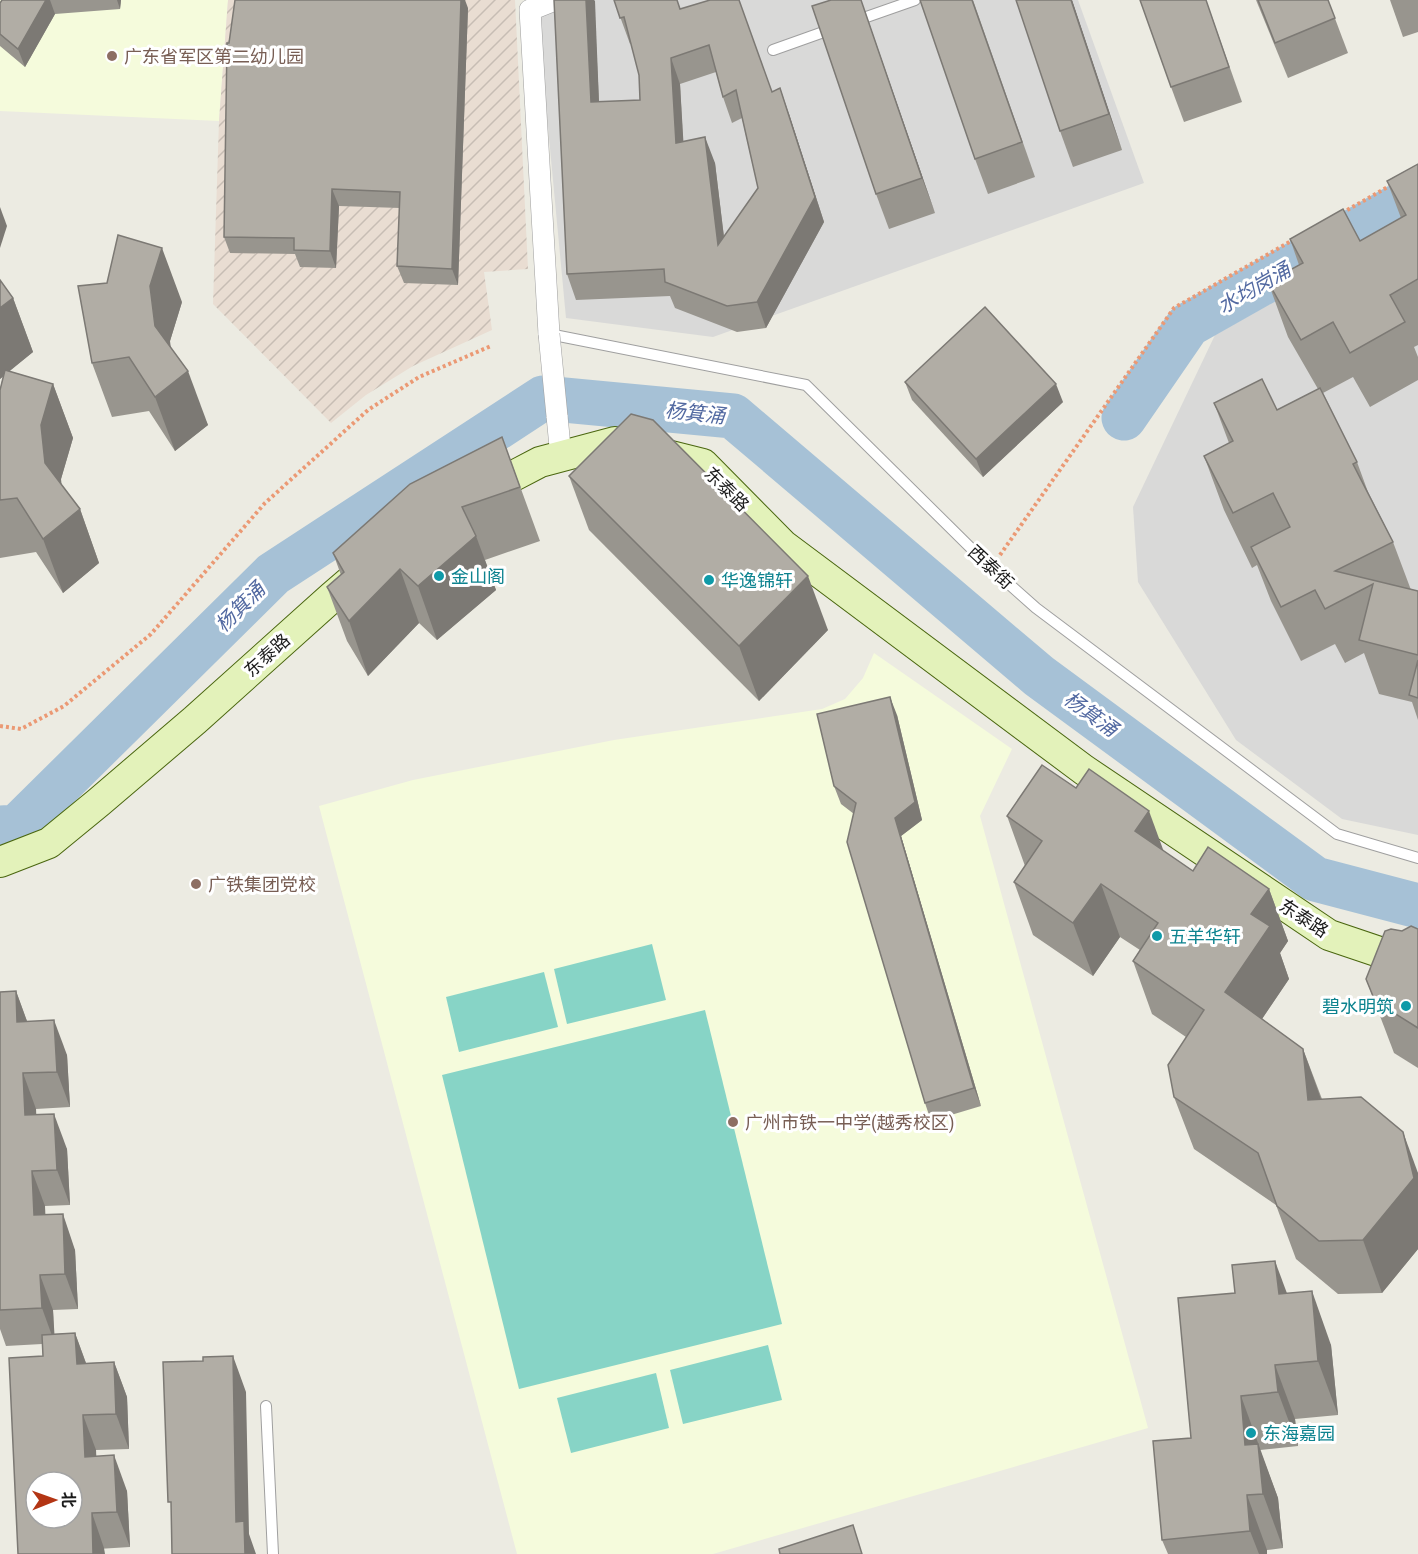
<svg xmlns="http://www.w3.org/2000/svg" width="1418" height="1554" font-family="'Roboto Condensed','Noto Sans SC',sans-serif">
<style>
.residential{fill:#d9d9d8}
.education{fill:#f5fbdc}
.military{fill:url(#military-furrows)}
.pitch{fill:#87d4c6}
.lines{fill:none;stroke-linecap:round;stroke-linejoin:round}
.river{stroke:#a6c1d6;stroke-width:45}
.lane-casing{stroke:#9f9f9f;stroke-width:12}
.street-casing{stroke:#9f9f9f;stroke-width:22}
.secondary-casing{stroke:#4a660f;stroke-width:32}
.path{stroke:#eb9974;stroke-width:4;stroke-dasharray:3 3;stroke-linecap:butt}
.lane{stroke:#fff;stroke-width:10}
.street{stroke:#fff;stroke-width:21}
.secondary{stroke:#e3f2ba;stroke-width:30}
.street-bridge-casing{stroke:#9f9f9f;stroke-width:22;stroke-linecap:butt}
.street-bridge{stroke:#fff;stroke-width:21}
.wall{fill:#98958e;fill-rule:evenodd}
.shaded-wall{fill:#7c7974}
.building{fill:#b1ada5;stroke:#7c7974;stroke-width:1.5;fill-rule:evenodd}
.education-dot{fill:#8d6e63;stroke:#fff;stroke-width:2}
.culture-dot{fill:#0f9aa8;stroke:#fff;stroke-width:2}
.labels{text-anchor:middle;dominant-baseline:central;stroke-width:6;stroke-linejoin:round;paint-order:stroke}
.education-label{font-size:18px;fill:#785e54;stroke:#fff;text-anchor:start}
.street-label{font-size:18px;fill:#1b1b1b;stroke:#fff}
.culture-label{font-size:18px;fill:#0d838f;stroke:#fff;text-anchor:start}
.water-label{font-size:20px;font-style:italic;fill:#5269a1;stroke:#fff}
</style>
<defs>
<pattern id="military-furrows" width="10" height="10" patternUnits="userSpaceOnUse" patternTransform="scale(1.5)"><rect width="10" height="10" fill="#e9ddd2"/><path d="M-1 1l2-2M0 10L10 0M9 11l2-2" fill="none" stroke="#c7bdb4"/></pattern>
</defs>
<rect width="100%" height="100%" fill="#ecebe2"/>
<!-- residential -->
<g class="residential">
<polygon points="536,0 1078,0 1144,183 713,337 566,318"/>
<polygon points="1418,220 1418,835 1342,819 1236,740 1138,582 1133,507 1215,335"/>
</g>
<!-- education -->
<g class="education">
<polygon points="0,0 228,0 219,121 0,111"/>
<polygon points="874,653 1012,749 980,816 1148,1428 713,1554 517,1554 319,806 413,780 614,740 822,709 845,699 863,678"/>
</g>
<!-- military -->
<polygon class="military" points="228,0 515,0 528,269 484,272 492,330 413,366 366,395 331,423 213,304 219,121"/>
<!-- pitch -->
<g class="pitch">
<polygon points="652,944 666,1000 567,1024 554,969"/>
<polygon points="544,972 558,1027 459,1052 446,997"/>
<polygon points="705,1010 782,1324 519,1389 442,1075"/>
<polygon points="768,1345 782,1400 683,1424 670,1370"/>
<polygon points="656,1373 669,1428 571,1453 557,1398"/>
</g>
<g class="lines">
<!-- river -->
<g class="river">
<polyline points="1124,418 1188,325 1418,195"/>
<polyline points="0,828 17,827 273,574 543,398 733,416 1039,676 1315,879 1418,906"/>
</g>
<defs>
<g id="lane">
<polyline points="855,21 915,0"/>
<polyline points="773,50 832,29"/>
<polyline points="549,334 806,385 991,568 1036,608 1337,834 1418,858"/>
<polyline points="266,1406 273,1554"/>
</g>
<g id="street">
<polyline points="549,334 530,10 555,0"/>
<polyline points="557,416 561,457"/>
</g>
<g id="secondary">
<polyline points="479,494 540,462 615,442 703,464 783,545 1084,770 1329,935 1418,965"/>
<polyline points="0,862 49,843 99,802 195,720 332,597 362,571"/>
</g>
</defs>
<!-- lane casing -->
<use href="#lane" class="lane-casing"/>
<!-- street casing -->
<use href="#street" class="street-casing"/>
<!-- secondary casing -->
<use href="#secondary" class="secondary-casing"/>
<!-- path -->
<g class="path">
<polyline points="1342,213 1393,184"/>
<polyline points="1000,555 1174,308 1293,240"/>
<polyline points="0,726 21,729 64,706 151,634 265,503 368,410 419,377 491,346"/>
</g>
<!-- lane -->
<use href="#lane" class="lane"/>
<!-- street -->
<use href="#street" class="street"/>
<!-- secondary -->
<use href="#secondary" class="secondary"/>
<defs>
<polyline id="street-bridge" points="549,334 557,416"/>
</defs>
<!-- street-bridge casing -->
<use href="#street-bridge" class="street-bridge-casing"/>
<!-- street-bridge -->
<use href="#street-bridge" class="street-bridge"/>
</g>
<!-- wall -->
<g class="wall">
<polygon points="2,0 121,0 120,9 55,14 25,67 0,46 0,3"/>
<path d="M554,0H594L599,102L640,100L639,75L631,43L630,44L614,0L680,9L772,92L789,114L824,222L766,328L737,332L675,308L670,296L576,300L567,274ZM716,72L723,97L732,123L742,118L758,188L724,237L715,163L683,141L680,84Z"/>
<polygon points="861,0 935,213 889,229 876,194"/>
<polygon points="973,0 1035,177 988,194 975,159"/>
<polygon points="1072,0 1122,150 1073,167 1060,131"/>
<polygon points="1206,0 1242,102 1184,122 1171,87"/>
<polygon points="1256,0 1328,0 1348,53 1288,78"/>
<polygon points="1390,0 1418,0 1418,32 1403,37"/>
<polygon points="468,8 458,285 404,283 397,266 400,208 339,206 336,268 300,267 295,254 230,253 224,237 229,43"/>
<polygon points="1418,164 1418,345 1414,347 1418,357 1418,380 1370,407 1353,377 1323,393 1357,462 1368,492 1393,542 1411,590 1418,591 1418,720 1412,702 1379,694 1364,653 1345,663 1335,644 1301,661 1271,601 1257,565 1252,568 1224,510 1204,456 1229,443 1214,403 1277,410 1318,389 1288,337 1268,282 1299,265 1290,239 1360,241 1401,218 1387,181"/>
<polygon points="13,298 33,352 9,371 53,384 73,438 61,479 61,484 80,509 99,563 63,593 36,552 0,558 0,390 3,376 0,379"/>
<polygon points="182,302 170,341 170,347 208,425 175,451 149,411 112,417 92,363"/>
<polygon points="905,382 1063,402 983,477 912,400"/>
<polygon points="502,437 540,541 485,560 496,590 437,640 419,623 368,676 347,641 327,587 341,575 333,553"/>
<polygon points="569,476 828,630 759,701 589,530"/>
<polygon points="897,715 922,820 901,836 981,1106 931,1121 925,1103 854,814 841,804 834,786"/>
<polygon points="1007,816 1164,851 1193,871 1269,889 1288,941 1280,953 1289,979 1262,1019 1303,1049 1322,1099 1418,1173 1418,1249 1382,1293 1338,1294 1296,1259 1276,1205 1194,1149 1174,1097 1186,1037 1152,1014 1133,961 1140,950 1120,937 1093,976 1033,935 1014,882 1025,866"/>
<polygon points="1418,929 1418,1068 1394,1053 1366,979 1402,931"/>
<polygon points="16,991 27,1021 67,1055 70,1107 36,1109 36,1114 67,1149 70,1205 45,1206 45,1215 75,1250 78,1309 53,1310 54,1334 75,1333 86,1363 114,1362 127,1397 129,1449 96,1450 96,1456 127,1491 130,1547 18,1554 43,1356 42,1344 6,1346 0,1329 0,992"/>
<polygon points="1287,1293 1331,1345 1338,1415 1295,1419 1298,1446 1260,1450 1278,1498 1283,1548 1267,1550 1267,1554 1168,1554 1162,1540 1191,1438"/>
</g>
<!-- shaded-wall -->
<g class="shaded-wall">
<polygon points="46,0 50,0 55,14 25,67 18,49"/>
<polygon points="117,0 121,0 120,9"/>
<polygon points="461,0 465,0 468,8 458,285 452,269"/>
<polygon points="586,0 594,0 595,1 600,128 591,102"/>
<polygon points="861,0 870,26 935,213 922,178"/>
<polygon points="1071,0 1072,0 1122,150 1109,114"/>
<polygon points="671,58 680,84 685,169 676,143"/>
<polygon points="780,88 789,114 824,222 766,328 757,302"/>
<polygon points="705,137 715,163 728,271 718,245"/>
<polygon points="332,189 339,206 336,268 330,251"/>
<polygon points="0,207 7,226 0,248"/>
<polygon points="162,248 182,302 170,341 175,380 155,326 150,286"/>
<polygon points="13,298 33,352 0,379 0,308"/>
<polygon points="188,371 208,425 175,451 155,397"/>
<polygon points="53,384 73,438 61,479 65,517 45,463 41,425"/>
<polygon points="1056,384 1063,402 983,477 976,459"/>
<polygon points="80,509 99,563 63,593 43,539"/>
<polygon points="476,536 496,590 437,640 418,586"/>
<polygon points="400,569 419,623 368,676 349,621"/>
<polygon points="808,576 828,630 759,701 739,646"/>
<polygon points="890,697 897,715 922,820 901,836 981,1106 974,1088 895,818"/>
<polygon points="1149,811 1168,863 1135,831"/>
<polygon points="1101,884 1120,937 1093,976 1073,923"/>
<polygon points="1269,889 1288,941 1280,953 1289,979 1245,1044 1225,992 1251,914"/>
<polygon points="16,991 29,1027 17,1022"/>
<polygon points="54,1020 67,1055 70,1107 57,1072"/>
<polygon points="1303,1049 1322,1102 1308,1100"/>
<polygon points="23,1073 36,1109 38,1150 25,1115"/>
<polygon points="54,1114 67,1149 70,1205 57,1170"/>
<polygon points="1403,1132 1418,1173 1418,1249 1382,1293 1363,1240"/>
<polygon points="32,1171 45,1206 47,1251 34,1215"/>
<polygon points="63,1214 75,1250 78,1309 65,1274"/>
<polygon points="1275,1261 1295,1315 1279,1294"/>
<polygon points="40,1275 53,1310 55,1344 42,1308"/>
<polygon points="1312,1291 1331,1345 1338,1415 1318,1361"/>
<polygon points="75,1333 88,1369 77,1364"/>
<polygon points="233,1356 246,1392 249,1534 256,1554 245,1554 236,1522"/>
<polygon points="114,1362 127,1397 129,1449 116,1414"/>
<polygon points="1275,1365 1295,1419 1298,1446 1278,1392"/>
<polygon points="1241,1396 1278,1498 1283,1548 1245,1445"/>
<polygon points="83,1415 96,1450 98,1492 85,1457"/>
<polygon points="114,1455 127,1491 130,1547 117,1512"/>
<polygon points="1247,1495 1267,1550 1267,1554 1259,1554 1250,1531"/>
<polygon points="92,1513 104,1548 105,1554 93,1554"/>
</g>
<!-- building -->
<g class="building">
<polygon points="2,0 46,0 18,49 0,34 0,3"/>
<polygon points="235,0 461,0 452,269 397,266 400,192 332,189 330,251 294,250 294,238 224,237 227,43 229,43"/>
<path d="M554,0H586L591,102L640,100L639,75L624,17L620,18L614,0H677L680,9L710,0H739L772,92L780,88L815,197L757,302L727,306L665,282L664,269L567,274ZM709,45L723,97L736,90L758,188L718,245L705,137L676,143L671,58Z"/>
<polygon points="831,0 861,0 922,178 876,194 812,6"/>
<polygon points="920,0 972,0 1022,142 975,159"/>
<polygon points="1016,0 1071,0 1109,114 1060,131"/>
<polygon points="1140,0 1206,0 1229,67 1171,87"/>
<polygon points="1258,0 1328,0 1335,18 1275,43"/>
<polygon points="1418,164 1418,279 1390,295 1405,322 1350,353 1333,322 1301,340 1268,282 1303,263 1290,239 1343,209 1360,241 1406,215 1387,181"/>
<polygon points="118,235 162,248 150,286 155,326 188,371 155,397 129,357 92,363 78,286 107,283"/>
<polygon points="0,280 13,298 0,308"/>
<polygon points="985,307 1056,384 976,459 905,382"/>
<polygon points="5,370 53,384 41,425 45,463 80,509 43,539 17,498 0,500 0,390"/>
<polygon points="1262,379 1277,410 1320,388 1357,462 1353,464 1393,542 1335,571 1418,591 1418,655 1359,640 1373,584 1325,609 1315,590 1281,607 1251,547 1290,527 1273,493 1233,513 1204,456 1233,441 1214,403"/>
<polygon points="631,414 653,420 808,576 739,646 569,476"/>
<polygon points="502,437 520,487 462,507 476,536 418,586 400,569 349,621 327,587 344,572 333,553 410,484"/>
<polygon points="1418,660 1418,698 1409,695"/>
<polygon points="890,697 915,802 895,818 974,1088 925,1103 847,842 856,803 834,786 817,714"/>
<polygon points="1042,765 1076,788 1089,769 1149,811 1135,831 1193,871 1208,847 1269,889 1251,914 1270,926 1225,992 1303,1049 1308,1100 1361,1097 1403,1132 1414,1178 1363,1240 1319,1241 1277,1206 1258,1153 1174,1097 1168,1065 1204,1010 1133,961 1158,923 1101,884 1073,923 1014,882 1042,841 1007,816"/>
<polygon points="1411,926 1418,929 1418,1028 1375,1001 1366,979 1385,931 1391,929 1402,931"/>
<polygon points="16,991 17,1022 54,1020 57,1072 23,1073 25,1115 54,1114 57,1170 32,1171 34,1215 63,1214 65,1274 40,1275 42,1308 0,1310 0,992"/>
<polygon points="1275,1261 1279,1294 1312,1291 1318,1361 1275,1365 1278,1392 1241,1396 1245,1445 1258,1444 1263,1494 1247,1495 1250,1531 1162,1540 1153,1441 1191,1438 1178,1298 1235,1293 1232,1265"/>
<path d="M75,1333L77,1364L114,1362L116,1414L83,1415L85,1457L114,1455L117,1512L92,1513L93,1554H18L9,1358L43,1356L42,1335ZM36,1482H72V1518H36Z"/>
<polygon points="233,1356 236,1522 244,1521 245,1554 172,1554 171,1502 168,1502 163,1362 203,1361 203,1357"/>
<polygon points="853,1525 862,1554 780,1554 779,1549"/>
</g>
<!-- markers -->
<g class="education-dot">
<circle cx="112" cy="56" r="6"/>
<circle cx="196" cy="884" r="6"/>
<circle cx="733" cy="1122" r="6"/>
</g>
<g class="culture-dot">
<circle cx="439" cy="576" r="6"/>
<circle cx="709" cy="580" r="6"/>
<circle cx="1157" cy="936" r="6"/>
<circle cx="1406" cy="1006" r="6"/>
<circle cx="1251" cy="1433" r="6"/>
</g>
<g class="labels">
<!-- education labels -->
<g class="education-label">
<text x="124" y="56">广东省军区第二幼儿园</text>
<text x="208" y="884">广铁集团党校</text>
<text x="745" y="1122">广州市铁一中学(越秀校区)</text>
</g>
<!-- street labels -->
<g class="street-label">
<text transform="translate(727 489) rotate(45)">东泰路</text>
<text transform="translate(991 567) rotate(43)">西泰街</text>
<text transform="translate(267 655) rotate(-42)">东泰路</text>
<text transform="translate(1304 918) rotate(33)">东泰路</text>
</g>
<!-- culture labels -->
<g class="culture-label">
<text x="451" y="576">金山阁</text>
<text x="721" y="580">华逸锦轩</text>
<text x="1169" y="936">五羊华轩</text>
<text x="1394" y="1006" text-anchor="end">碧水明筑</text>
<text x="1263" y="1433">东海嘉园</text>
</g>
<!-- water labels -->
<g class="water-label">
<text transform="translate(1254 288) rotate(-30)">水均岗涌</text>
<text transform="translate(695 413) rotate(6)">杨箕涌</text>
<text transform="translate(240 607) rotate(-45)">杨箕涌</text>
<text transform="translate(1091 714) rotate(36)">杨箕涌</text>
</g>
</g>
<!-- north arrow -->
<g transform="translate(54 1500) rotate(89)"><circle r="28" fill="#ffffff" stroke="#a4a4a4" stroke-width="1.5"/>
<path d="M0-4.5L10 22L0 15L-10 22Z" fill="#b33514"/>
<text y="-9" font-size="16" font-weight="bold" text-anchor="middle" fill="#1b1b1b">北</text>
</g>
</svg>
